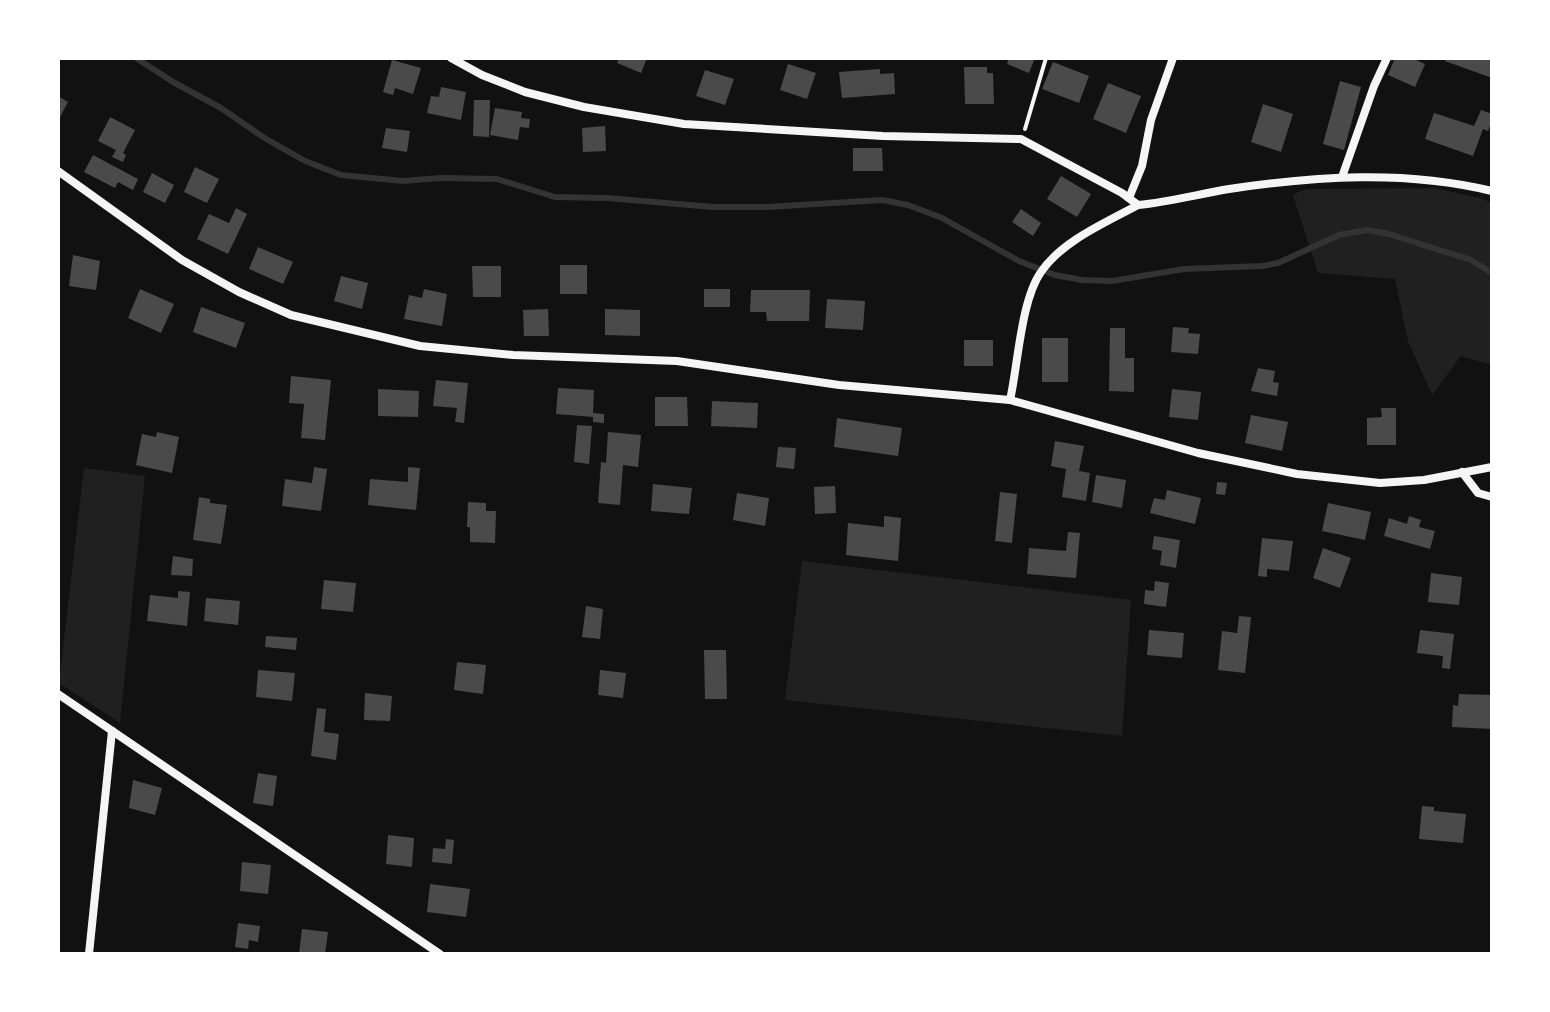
<svg xmlns="http://www.w3.org/2000/svg" width="1550" height="1012" font-family="Poppins,sans-serif">
<style>
.green{fill:#202020}
.lines{fill:none;stroke-linecap:round;stroke-linejoin:round}
.stream{stroke:#333;stroke-width:6}
.building{fill:#4a4a4a}
.path{stroke:#f5f5f5;stroke-width:4}
.minor{stroke:#f5f5f5;stroke-width:8}
</style>
<rect width="100%" height="100%" fill="#111"/>
<!-- green -->
<g class="green">
<polygon points="1434,188 1480,198 1492,203 1492,365 1461,356 1432,395 1408,341 1395,279 1318,273 1293,195 1305,189"/>
<polygon points="84,468 145,476 120,723 59,683"/>
<polygon points="802,561 1131,600 1122,736 785,700"/>
</g>
<g class="lines">
<!-- stream -->
<polyline class="stream" points="136,58 173,82 221,108 263,137 305,161 341,175 403,181 440,178 497,179 555,197 607,198 713,207 767,207 882,200 908,205 942,218 1019,261 1055,275 1082,280 1112,281 1184,269 1262,266 1278,263 1339,235 1367,230 1389,234 1471,260 1492,273"/>
</g>
<!-- building -->
<g class="building">
<polygon points="619,58 647,58 641,73 617,63"/>
<polygon points="1009,58 1035,58 1029,73 1007,64"/>
<polygon points="1395,58 1412,58 1425,64 1415,87 1388,75"/>
<polygon points="1446,58 1492,58 1492,78 1445,61"/>
<polygon points="392,60 421,68 413,94 395,88 393,95 383,92"/>
<polygon points="1053,62 1089,76 1079,103 1042,89"/>
<polygon points="788,64 816,73 807,99 780,90"/>
<polygon points="964,67 987,67 987,73 993,73 994,104 965,104"/>
<polygon points="880,69 880,74 894,73 895,94 842,98 839,72"/>
<polygon points="705,70 734,79 725,105 696,96"/>
<polygon points="1340,81 1361,87 1344,150 1323,144"/>
<polygon points="1108,83 1141,96 1126,133 1093,119"/>
<polygon points="441,87 466,92 461,120 427,113 431,96 439,97"/>
<polygon points="58,96 68,102 58,121"/>
<polygon points="474,100 490,100 489,137 473,136"/>
<polygon points="1263,104 1293,114 1281,152 1251,142"/>
<polygon points="495,108 522,112 521,118 530,119 529,128 520,127 518,140 490,135"/>
<polygon points="1481,110 1492,114 1492,121 1488,131 1483,129 1473,156 1425,139 1434,113 1474,126"/>
<polygon points="110,117 135,130 123,153 126,155 123,162 112,157 116,150 98,141"/>
<polygon points="605,126 606,151 583,152 582,128"/>
<polygon points="386,128 410,131 407,152 382,148"/>
<polygon points="853,148 882,148 883,171 853,171"/>
<polygon points="93,155 138,179 133,190 118,182 115,188 84,172"/>
<polygon points="195,167 219,179 207,203 184,192"/>
<polygon points="152,173 174,185 165,203 143,192"/>
<polygon points="1061,176 1091,194 1077,217 1047,199"/>
<polygon points="236,208 247,214 228,254 197,239 209,214 229,223"/>
<polygon points="1021,209 1041,223 1033,236 1012,222"/>
<polygon points="258,247 293,262 283,284 249,269"/>
<polygon points="73,255 100,261 96,290 69,286"/>
<rect x="560" y="265" width="27" height="29"/>
<polygon points="472,266 501,266 501,297 473,297"/>
<polygon points="341,276 368,283 362,309 334,301"/>
<polygon points="140,289 174,304 161,333 128,318"/>
<polygon points="424,289 447,294 442,326 404,319 409,295 422,298"/>
<rect x="704" y="289" width="26" height="18"/>
<polygon points="751,290 810,290 809,321 767,321 766,312 750,312"/>
<polygon points="827,299 865,301 863,330 825,328"/>
<polygon points="201,307 245,323 236,348 193,332"/>
<polygon points="548,309 549,336 524,336 523,310"/>
<polygon points="605,309 640,310 640,336 605,335"/>
<polygon points="1173,327 1189,328 1188,333 1200,334 1198,354 1171,352"/>
<polygon points="1110,328 1125,328 1125,358 1134,358 1134,392 1109,391"/>
<rect x="1042" y="338" width="26" height="44"/>
<rect x="964" y="340" width="29" height="26"/>
<polygon points="1258,368 1275,371 1273,382 1279,383 1277,396 1251,391"/>
<polygon points="291,376 331,380 325,440 301,438 304,404 289,403"/>
<polygon points="436,380 468,383 464,423 455,422 457,408 433,406"/>
<polygon points="558,388 594,390 593,413 604,414 604,423 593,422 593,417 556,414"/>
<polygon points="378,389 419,391 418,417 378,416"/>
<polygon points="1172,389 1201,392 1198,420 1169,417"/>
<polygon points="655,397 687,397 688,426 655,426"/>
<polygon points="712,401 758,403 757,428 711,426"/>
<polygon points="1381,408 1396,408 1396,445 1367,445 1367,418 1382,417"/>
<polygon points="1251,415 1288,422 1282,451 1245,443"/>
<polygon points="837,418 902,428 898,456 834,447"/>
<polygon points="577,425 592,426 589,464 574,462"/>
<polygon points="157,432 179,437 172,473 136,465 142,434 156,437"/>
<polygon points="608,432 641,435 638,467 623,465 620,505 598,503 601,462 606,463"/>
<polygon points="1055,441 1084,446 1079,471 1090,473 1086,501 1062,497 1066,469 1051,466"/>
<polygon points="778,447 796,448 794,469 776,467"/>
<polygon points="314,467 327,469 321,511 282,506 285,479 312,483"/>
<polygon points="408,467 420,468 416,510 368,505 370,479 408,482"/>
<polygon points="1096,475 1126,480 1122,508 1092,502"/>
<polygon points="1217,482 1227,483 1225,495 1216,494"/>
<polygon points="653,484 692,488 689,514 651,511"/>
<polygon points="835,486 836,513 815,514 814,487"/>
<polygon points="1167,490 1201,498 1195,524 1150,513 1154,498 1165,500"/>
<polygon points="1000,492 1017,494 1012,543 995,541"/>
<polygon points="737,493 769,498 765,526 733,520"/>
<polygon points="199,497 210,499 210,503 227,505 221,544 193,540"/>
<polygon points="468,502 486,503 486,511 496,511 495,543 470,542 470,527 467,527"/>
<polygon points="1328,503 1371,512 1365,540 1322,531"/>
<polygon points="884,516 901,518 898,561 846,555 848,523 884,527"/>
<polygon points="1409,516 1421,520 1419,527 1435,531 1430,549 1384,536 1389,518 1407,524"/>
<polygon points="1068,532 1080,533 1076,578 1027,574 1029,548 1066,551"/>
<polygon points="1154,536 1180,540 1176,568 1160,565 1162,551 1152,549"/>
<polygon points="1262,538 1293,541 1289,571 1267,569 1267,577 1258,576"/>
<polygon points="1323,548 1351,558 1340,588 1313,578"/>
<polygon points="173,556 193,559 192,576 171,575"/>
<polygon points="1431,573 1462,577 1459,605 1428,602"/>
<polygon points="324,580 356,583 353,612 321,609"/>
<polygon points="1155,581 1169,583 1166,607 1144,604 1145,590 1154,591"/>
<polygon points="178,591 190,592 187,626 147,621 150,595 178,598"/>
<polygon points="206,598 240,601 238,625 204,621"/>
<polygon points="586,606 603,609 600,639 582,637"/>
<polygon points="1239,616 1251,617 1245,673 1218,670 1222,631 1237,633"/>
<polygon points="1149,630 1184,633 1182,658 1147,655"/>
<polygon points="1420,630 1454,634 1450,669 1442,668 1443,656 1417,653"/>
<polygon points="266,636 297,638 296,650 265,647"/>
<polygon points="704,650 726,650 727,699 705,699"/>
<polygon points="457,662 486,665 483,694 454,690"/>
<polygon points="258,670 295,673 292,701 256,697"/>
<polygon points="600,670 626,673 623,698 598,695"/>
<polygon points="365,693 392,696 390,721 364,720"/>
<polygon points="1459,694 1492,695 1492,729 1452,727 1453,705 1458,706"/>
<polygon points="317,708 326,709 324,732 339,734 336,760 311,756"/>
<polygon points="258,773 277,776 273,806 253,803"/>
<polygon points="133,780 162,788 155,815 129,808"/>
<polygon points="1422,806 1434,807 1434,811 1466,814 1463,843 1419,839"/>
<polygon points="388,835 414,838 412,867 386,864"/>
<polygon points="446,839 454,840 452,864 432,862 433,848 445,849"/>
<polygon points="242,862 271,865 268,894 240,891"/>
<polygon points="430,884 470,889 466,917 427,912"/>
<polygon points="238,923 260,926 258,942 249,940 248,949 235,947"/>
<polygon points="302,929 328,932 325,954 299,954"/>
</g>
<g class="lines">
<!-- path -->
<polyline class="path" points="1025,129 1046,58"/>
<!-- minor -->
<g class="minor">
<path d="M451,58L482,75L525,92L584,107L684,124L883,136L1021,139L1122,193L1138,205C1169,202 1199,194 1229,189C1317,176 1405,170 1492,191"/>
<polyline points="58,171 182,260 239,292 291,315 420,346 513,355 677,361 839,385 1010,400 1198,453 1297,474 1380,483 1424,480 1492,467"/>
<polyline points="1342,177 1374,86 1387,58"/>
<polyline points="1129,198 1142,166 1151,120 1173,58"/>
<path d="M1010,400C1018,365 1021,300 1041,272C1062,241 1105,223 1138,205"/>
<polyline points="1462,472 1478,493 1492,497"/>
<polyline points="58,694 440,954"/>
<polyline points="89,954 112,731"/>
</g>
</g>
<!-- border -->
<rect width="1550" height="1012" fill="none" stroke="#ffffff" stroke-width="120"/>
</svg>
